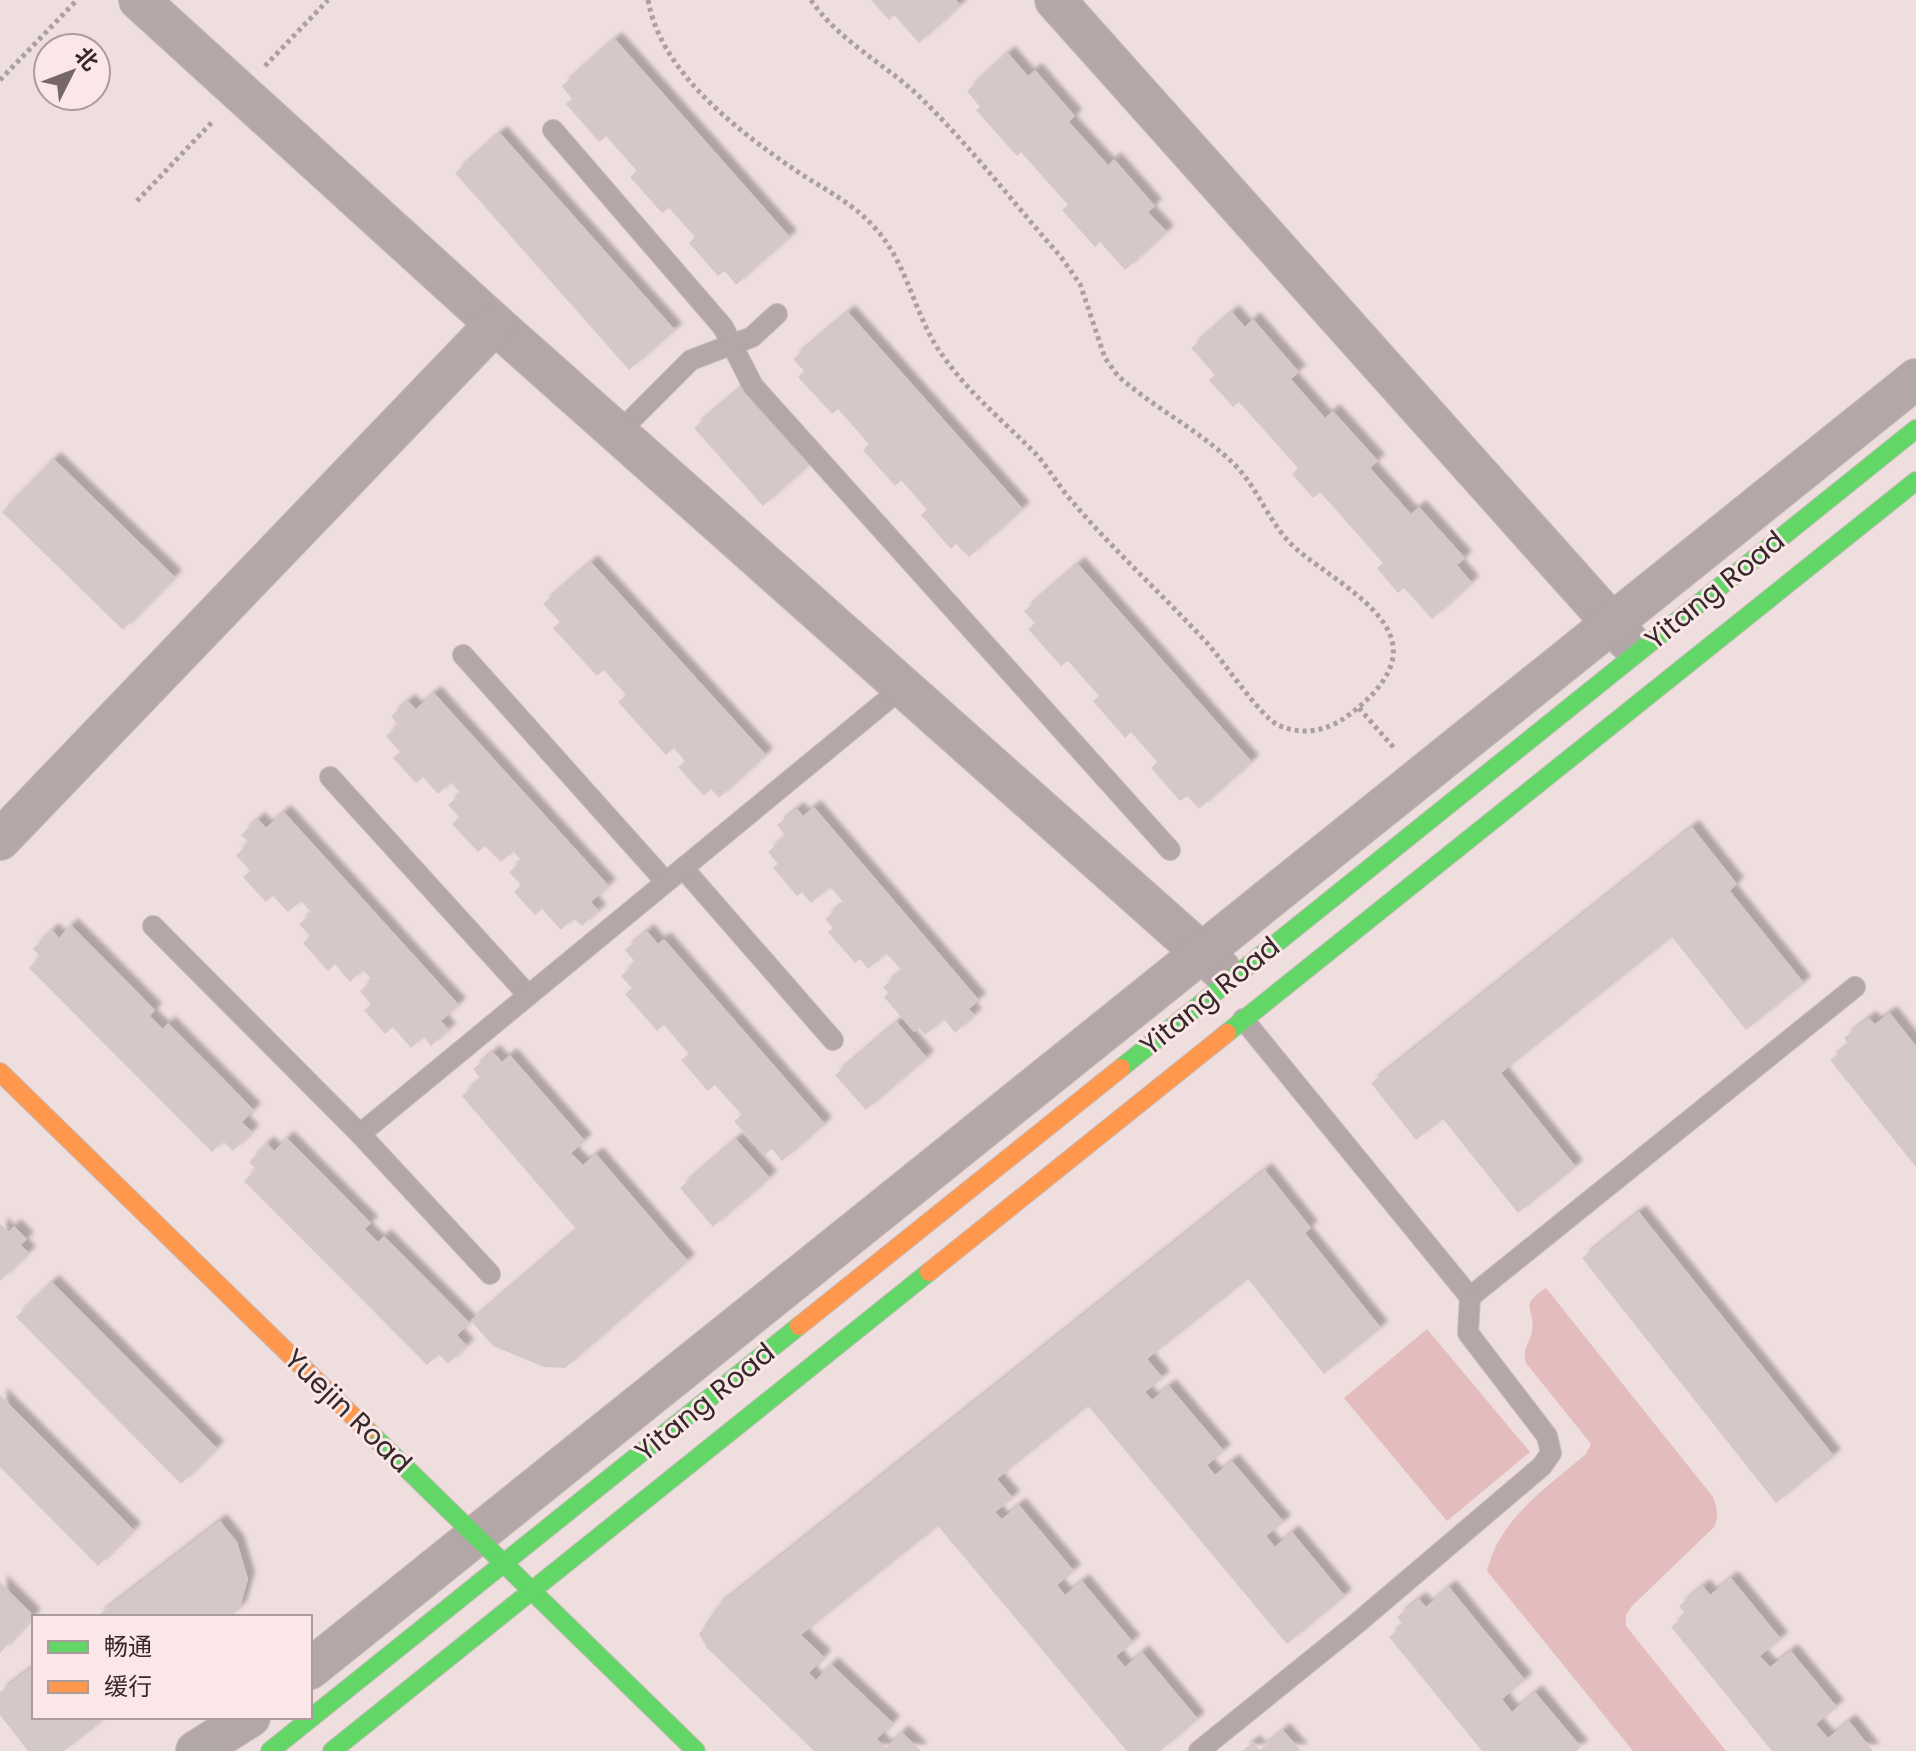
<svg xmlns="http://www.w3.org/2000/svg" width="1916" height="1751" font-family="Poppins,'Noto Sans SC',sans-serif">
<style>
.green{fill:#e3bcbd}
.building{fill:#d5c8c8;filter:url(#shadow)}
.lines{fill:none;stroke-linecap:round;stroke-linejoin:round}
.lane-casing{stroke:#c8bbbb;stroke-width:22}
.street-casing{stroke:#c8bbbb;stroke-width:42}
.fast-casing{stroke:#c8bbbb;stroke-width:20}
.slow-casing{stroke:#c8bbbb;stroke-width:20}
.path{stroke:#aba0a0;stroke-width:5;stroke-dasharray:4 4;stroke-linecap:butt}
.lane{stroke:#b4a7a7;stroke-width:20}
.street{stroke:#b4a7a7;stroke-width:40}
.fast{stroke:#63d668;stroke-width:18}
.slow{stroke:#ff974d;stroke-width:18}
.labels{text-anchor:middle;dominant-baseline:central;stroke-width:6;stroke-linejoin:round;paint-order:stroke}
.street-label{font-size:28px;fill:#352929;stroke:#fbe7e7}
</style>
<defs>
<filter id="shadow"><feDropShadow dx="7" dy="-7" stdDeviation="2" flood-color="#0004"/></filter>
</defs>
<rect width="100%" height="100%" fill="#efdede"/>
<!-- green -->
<g class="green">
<path d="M1546,1288L1713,1497C1717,1508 1719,1516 1714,1527L1632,1606L1626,1615V1626L1726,1751H1633L1487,1571C1499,1519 1547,1487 1586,1454L1591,1444L1526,1363C1522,1349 1529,1345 1532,1332C1536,1307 1517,1307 1546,1288Z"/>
<polygon points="1427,1329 1530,1452 1447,1521 1344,1398"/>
</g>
<!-- building -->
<g class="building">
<polygon points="871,0 956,0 961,5 919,43 894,15 889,20"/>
<polygon points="615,39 790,237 736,285 725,271 718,276 689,243 695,237 669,208 662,213 630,177 637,171 606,136 599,142 566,104 572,99 562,86"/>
<polygon points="1008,53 1028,76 1035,70 1075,116 1069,122 1108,165 1114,159 1155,206 1148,212 1167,232 1125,270 1100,242 1095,247 1062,210 1068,205 1021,152 1017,156 976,110 980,107 967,91"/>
<polygon points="500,133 675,330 629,370 455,173"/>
<polygon points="848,312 1023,509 969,557 956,544 951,549 921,515 927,510 901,480 895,486 863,450 869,444 838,409 832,414 798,377 804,371 793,359"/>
<polygon points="1232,312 1245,327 1253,319 1299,372 1291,379 1325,418 1333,411 1378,461 1370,468 1411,514 1419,507 1465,558 1457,565 1472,583 1432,619 1404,588 1398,593 1377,568 1383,563 1320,492 1313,498 1292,474 1298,468 1239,402 1233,407 1209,380 1215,375 1191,348"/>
<polygon points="742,387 810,464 763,506 694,428"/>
<polygon points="54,459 175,577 123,630 2,512"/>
<polygon points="591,562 766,755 719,798 711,789 704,796 678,767 685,761 674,748 666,755 618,702 626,695 604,670 597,676 553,628 560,622 543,604"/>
<polygon points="1078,564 1252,762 1199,809 1187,796 1180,801 1151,768 1157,762 1131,732 1125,738 1093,701 1099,696 1068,661 1061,666 1028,629 1035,623 1024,611"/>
<polygon points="434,693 609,886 591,902 599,911 582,926 573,918 561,930 542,909 535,915 514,892 521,885 509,872 522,861 513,851 501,862 485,846 478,852 452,824 459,817 448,805 461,794 451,782 438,794 423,777 416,783 393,758 400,752 386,736 398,725 391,716 408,701 416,709"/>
<polygon points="814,807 979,1000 969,1009 975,1015 955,1033 944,1019 925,1035 919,1028 914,1032 884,997 888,993 883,987 902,971 886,953 868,969 860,959 855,963 828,932 833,928 825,919 844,903 830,887 811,903 802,892 797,896 773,868 778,864 768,852 786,836 777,825 797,809 803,816"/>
<polygon points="284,812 459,1005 441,1021 449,1030 431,1046 424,1037 411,1048 393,1027 385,1034 364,1010 371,1004 360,991 372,980 363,970 350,982 335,964 328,971 303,943 310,936 299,924 312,913 301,901 288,912 273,896 266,902 243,877 250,871 236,855 249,843 241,835 258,819 266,828"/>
<polygon points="1692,827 1737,884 1730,891 1804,983 1746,1030 1672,937 1501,1073 1576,1167 1518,1213 1443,1119 1416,1140 1371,1083"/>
<polygon points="71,925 155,1010 150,1016 163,1029 168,1023 254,1110 242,1122 252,1132 233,1151 223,1141 212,1152 29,968 40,956 33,949 52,930 59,938"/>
<polygon points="647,931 658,944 664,939 825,1124 782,1161 772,1149 764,1155 734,1121 742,1115 715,1085 708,1091 681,1060 689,1054 664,1025 657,1031 625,994 632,988 621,976 636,963 625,950"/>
<polygon points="1890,1013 1916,1046 1916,1167 1830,1060 1849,1045 1844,1038 1869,1018 1875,1024"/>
<polygon points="897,1022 927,1058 866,1110 835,1075"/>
<polygon points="493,1052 502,1062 510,1055 585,1141 571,1153 583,1165 596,1154 688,1261 565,1368 544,1367 493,1346 471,1321 577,1230 462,1096 481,1079 473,1069"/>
<polygon points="287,1138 371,1223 365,1229 378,1242 384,1236 470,1323 457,1335 467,1346 448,1364 439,1354 427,1365 244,1181 256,1169 249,1162 267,1143 274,1151"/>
<polygon points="736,1139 770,1178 713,1227 680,1188"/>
<polygon points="1265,1170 1311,1228 1305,1233 1381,1328 1324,1374 1248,1279 1147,1359 1163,1378 1145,1392 1152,1400 1169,1386 1224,1451 1207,1465 1215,1475 1232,1461 1284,1522 1266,1536 1275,1547 1292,1532 1345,1596 1287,1644 1088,1406 997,1479 1013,1498 995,1512 1002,1519 1019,1505 1074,1571 1057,1585 1065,1595 1082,1581 1133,1642 1116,1656 1125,1667 1142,1652 1198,1719 1160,1751 1127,1751 938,1526 801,1635 824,1657 809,1673 816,1680 831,1664 893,1723 877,1739 886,1748 902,1732 921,1751 814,1751 707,1648 699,1634 717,1607"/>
<polygon points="1639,1212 1834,1456 1776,1503 1582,1258"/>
<polygon points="0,1224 8,1232 14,1226 27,1239 21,1245 29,1253 0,1281"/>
<polygon points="52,1282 217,1448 181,1484 16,1317"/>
<polygon points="0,1395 134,1530 98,1566 0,1467"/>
<polygon points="220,1521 237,1542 248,1579 240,1607 230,1617 96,1617"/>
<polygon points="1731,1578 1781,1639 1760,1656 1770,1667 1791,1651 1837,1707 1816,1724 1828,1738 1849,1721 1873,1751 1772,1751 1671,1627 1686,1615 1679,1606 1703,1586 1710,1595"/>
<polygon points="0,1582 34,1616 0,1653"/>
<polygon points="1449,1587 1525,1680 1502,1699 1512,1712 1535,1692 1581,1747 1576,1751 1482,1751 1389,1637 1403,1625 1397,1617 1419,1599 1426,1607"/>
<polygon points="34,1666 34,1717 107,1717 64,1751 28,1751 0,1715 0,1692"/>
<polygon points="1283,1730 1301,1751 1242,1751 1253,1742 1260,1750"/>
</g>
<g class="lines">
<defs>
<g id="lane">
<polyline points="553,130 723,327 753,386 1170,850"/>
<polyline points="618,433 691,360 752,337 777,314"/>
<polyline points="463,655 666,882"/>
<polyline points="330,777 528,995"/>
<polyline points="683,868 833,1040"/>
<polyline points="153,926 360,1134 903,687"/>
<polyline points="1243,1019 1470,1297 1855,987"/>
<polyline points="360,1134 490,1274"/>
<polyline points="1199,1751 1355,1625 1542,1466 1551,1453 1547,1436 1468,1333 1470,1297"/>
</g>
<g id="street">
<polyline points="139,0 495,324 1220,969"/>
<polyline points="1055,0 1628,641"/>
<polyline points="0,840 495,324"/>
<polyline points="310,1669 1916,379"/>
<polyline points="196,1751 250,1717"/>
</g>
<g id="fast">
<polyline points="1227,1033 1916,481"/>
<polyline points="1121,1068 1916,429"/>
<polyline points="367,1430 696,1751"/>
<polyline points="270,1751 799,1326"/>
<polyline points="332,1751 929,1272"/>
</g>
<g id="slow">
<polyline points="0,1072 367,1430"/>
<polyline points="929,1272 1227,1033"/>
<polyline points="799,1326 1121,1068"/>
</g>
</defs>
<!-- lane casing -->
<use href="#lane" class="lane-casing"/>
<!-- street casing -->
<use href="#street" class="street-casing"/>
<!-- fast casing -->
<use href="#fast" class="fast-casing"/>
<!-- slow casing -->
<use href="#slow" class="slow-casing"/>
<!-- path -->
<g class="path">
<path d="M648,0C661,73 737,130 795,170C823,189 852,202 875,228C909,265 914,317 943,356C968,392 1002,420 1033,451C1047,465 1057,484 1070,499C1113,550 1163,595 1208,644C1224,662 1260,716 1278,725C1300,735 1323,732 1343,719C1365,704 1397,676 1393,646C1388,605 1320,572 1292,545C1268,521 1258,488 1234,464C1199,430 1154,408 1118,376L1105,358L1080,284L1061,257C1016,206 974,151 926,103C890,66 841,44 811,0"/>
<polyline points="265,66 328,0"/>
<polyline points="0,80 77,0"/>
<polyline points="137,201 214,120"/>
<polyline points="1359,708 1395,749"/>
</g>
<!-- lane -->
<use href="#lane" class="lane"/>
<!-- street -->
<use href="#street" class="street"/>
<!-- fast -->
<use href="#fast" class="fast"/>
<!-- slow -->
<use href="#slow" class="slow"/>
</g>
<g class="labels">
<!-- street labels -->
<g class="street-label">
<text transform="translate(1715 590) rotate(-39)">Yitang Road</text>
<text transform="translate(1210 996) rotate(-39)">Yitang Road</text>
<text transform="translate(705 1402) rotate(-39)">Yitang Road</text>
<text transform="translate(348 1411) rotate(44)">Yuejin Road</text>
</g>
</g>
<!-- legend -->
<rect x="32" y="1615" width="280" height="104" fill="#fbe7e7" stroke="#ac9b9b" stroke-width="2"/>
<rect x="48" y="1641" width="40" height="12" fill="#63d668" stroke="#ac9b9b" stroke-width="2"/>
<text x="104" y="1655" font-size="24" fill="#352929">畅通</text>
<rect x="48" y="1681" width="40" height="12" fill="#ff974d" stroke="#ac9b9b" stroke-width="2"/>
<text x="104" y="1695" font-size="24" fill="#352929">缓行</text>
<!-- north arrow -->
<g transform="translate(72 72) rotate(48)"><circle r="38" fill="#fbe7e7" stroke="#ac9b9b" stroke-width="2"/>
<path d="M0-6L14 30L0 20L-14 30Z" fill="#766868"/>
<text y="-12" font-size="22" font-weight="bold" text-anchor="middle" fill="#352929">北</text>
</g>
</svg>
